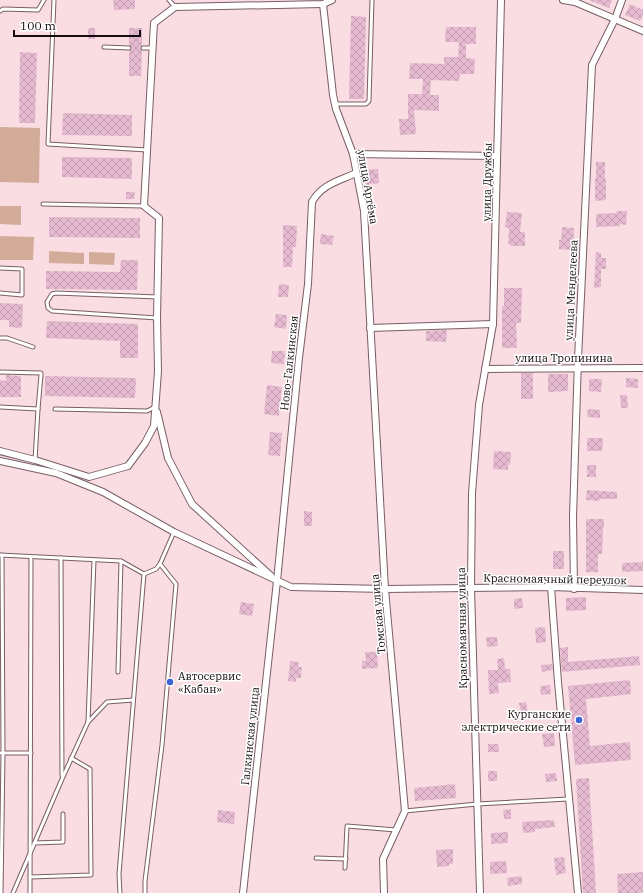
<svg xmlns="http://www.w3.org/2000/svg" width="643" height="893" font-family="'IBM Plex Serif',serif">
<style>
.green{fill:#d2ac99}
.building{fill:url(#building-cross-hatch)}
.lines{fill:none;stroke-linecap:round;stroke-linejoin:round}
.lane-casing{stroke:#785f63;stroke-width:5}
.street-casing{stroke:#785f63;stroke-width:8}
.lane{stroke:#fff;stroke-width:3}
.street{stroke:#fff;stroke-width:6}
.poi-dot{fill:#3a64d5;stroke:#fff;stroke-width:1.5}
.labels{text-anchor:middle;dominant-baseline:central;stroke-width:3;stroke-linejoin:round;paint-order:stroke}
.street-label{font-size:11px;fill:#140b0c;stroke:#fff}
.poi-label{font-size:11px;fill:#140b0c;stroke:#fff;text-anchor:start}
</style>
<defs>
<pattern id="building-cross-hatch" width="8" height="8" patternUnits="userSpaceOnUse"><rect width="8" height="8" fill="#e6bad0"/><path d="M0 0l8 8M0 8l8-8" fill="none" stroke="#c49fb1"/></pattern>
</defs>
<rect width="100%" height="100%" fill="#fadde2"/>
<!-- green -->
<g class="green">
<polygon points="0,127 40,128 39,183 0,182"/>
<polygon points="0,206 21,206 21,225 0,224"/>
<polygon points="0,236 34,237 33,260 0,260"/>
<polygon points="49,251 84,253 84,264 49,263"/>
<polygon points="89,252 115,253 114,265 89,264"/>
</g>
<!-- building -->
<g class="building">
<polygon points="113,0 135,0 135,9 114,10"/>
<polygon points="589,0 612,0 609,8"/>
<polygon points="630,4 643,10 643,15 640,21 625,15"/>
<polygon points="351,16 366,17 364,99 349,99"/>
<polygon points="446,27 476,27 476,44 466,44 466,58 475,59 474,74 460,74 459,81 431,80 430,95 439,95 439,111 414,110 416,134 400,135 399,119 408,119 408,94 422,94 423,79 409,79 410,63 444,64 444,57 458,57 459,42 445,42"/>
<rect x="88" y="28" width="7" height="11"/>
<polygon points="129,28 142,28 142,45 140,48 142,51 141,76 129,76 129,51 132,48 129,45"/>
<polygon points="20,52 37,53 35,123 19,123"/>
<polygon points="63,113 132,115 132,136 62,135"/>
<polygon points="62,157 132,158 132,179 62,177"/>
<polygon points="596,162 605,162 605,179 606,179 606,200 595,201 595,179 596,179"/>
<polygon points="378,169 379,183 365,185 363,170"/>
<polygon points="126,192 135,192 134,199 126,199"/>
<polygon points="617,211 627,211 626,225 620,224 620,226 596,227 596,214 616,213"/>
<polygon points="507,212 522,213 520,232 525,232 525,246 510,246 510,244 508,244 509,228 505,227"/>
<polygon points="49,217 140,218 140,238 49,237"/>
<polygon points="283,225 297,226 296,247 293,247 292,267 283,267"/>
<polygon points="562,227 574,228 573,250 559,249 559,240 561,240"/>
<polygon points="321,234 334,236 332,245 320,244"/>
<polygon points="596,252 601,253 601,258 606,258 606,269 601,269 601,287 594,288"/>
<polygon points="121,260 138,260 137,290 46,289 46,271 120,272"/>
<polygon points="279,284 289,285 288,297 278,297"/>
<polygon points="504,288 522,288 521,323 516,323 517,348 502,348 502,306 504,306"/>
<polygon points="0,303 23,304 22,328 9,327 9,320 0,320"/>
<polygon points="276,314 287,315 286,329 274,327"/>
<polygon points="47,321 138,324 138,358 120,358 120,341 46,338"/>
<polygon points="447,330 446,342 426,341 426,331"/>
<polygon points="272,351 285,351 284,364 271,363"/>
<rect x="521" y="373" width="12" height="26"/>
<polygon points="548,374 568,374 568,391 548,392"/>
<polygon points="6,375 21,376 21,397 0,397 0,380 6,381"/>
<polygon points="45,376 136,378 135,398 45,396"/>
<polygon points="626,378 638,379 638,388 626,387"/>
<polygon points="589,379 602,379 601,392 589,391"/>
<polygon points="267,385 282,387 279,416 264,414"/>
<polygon points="620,395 627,395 628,408 621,408"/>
<polygon points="588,409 600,410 600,418 587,417"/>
<polygon points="270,432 282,433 280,456 268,455"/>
<polygon points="587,438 603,438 602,451 587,451"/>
<polygon points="494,451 511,452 510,465 508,465 508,470 493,469"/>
<rect x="587" y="465" width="9" height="12"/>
<polygon points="587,490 617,492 617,499 600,499 599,501 586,500"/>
<polygon points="304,511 312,512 312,526 304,526"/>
<polygon points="586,519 604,519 604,527 603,527 602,554 598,554 598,572 586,572"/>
<rect x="553" y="551" width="11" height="18"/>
<polygon points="643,562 643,571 622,572 622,563"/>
<polygon points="586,597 586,610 566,611 566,598"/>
<polygon points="522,598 523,608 514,609 514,599"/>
<polygon points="241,602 254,604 252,616 239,614"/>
<polygon points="545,627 546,642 536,643 535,628"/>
<polygon points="486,637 497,637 498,646 487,647"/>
<polygon points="568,647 568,662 639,656 640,665 562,672 560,648"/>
<polygon points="365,652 377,652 378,668 362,669 362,661 366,661"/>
<polygon points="504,658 505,669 510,669 511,682 498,683 499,693 489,694 488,670 498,670 497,659"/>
<polygon points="290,661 299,662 298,667 302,667 301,678 296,678 296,682 288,681"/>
<polygon points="552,664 553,670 542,672 541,665"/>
<polygon points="630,680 631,694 586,699 590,746 630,742 631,760 575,765 568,686"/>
<polygon points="550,685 551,694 541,695 540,686"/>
<polygon points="526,702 528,712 521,713 519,703"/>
<polygon points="554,733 555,746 544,747 542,734"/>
<polygon points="488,744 498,744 499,752 488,752"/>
<rect x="488" y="771" width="9" height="10"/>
<polygon points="556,773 557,781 546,782 545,774"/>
<polygon points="589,778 596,893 583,893 576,779"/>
<polygon points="455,784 456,798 415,801 414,788"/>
<polygon points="511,809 511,819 504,819 503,810"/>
<polygon points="218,810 235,812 234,824 217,822"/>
<polygon points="554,820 555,827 535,829 535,832 523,833 522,822"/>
<polygon points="508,832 508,843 491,844 491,833"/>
<polygon points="453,849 453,864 449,864 449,866 437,867 436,850"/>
<polygon points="564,857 566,873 556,875 554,858"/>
<polygon points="506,861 507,873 490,874 490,862"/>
<polygon points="643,872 643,893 618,893 617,874"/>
<polygon points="522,876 522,884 508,886 507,878"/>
</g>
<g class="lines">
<defs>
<g id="lane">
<polyline points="54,0 48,144 147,150"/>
<polyline points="169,0 175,7"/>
<polyline points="0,11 3,9 38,10 44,0"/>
<polyline points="104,47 129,48"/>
<polyline points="143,48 152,48"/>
<polyline points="335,104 366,104 369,101 372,0"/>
<polyline points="43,204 144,206"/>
<polyline points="0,268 22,269 22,295 0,293"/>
<polyline points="157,318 52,311 48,308 47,302 52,294 56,293 158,297"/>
<polyline points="0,338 7,338 33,347"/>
<polyline points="0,372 41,373 41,375 38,409 0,407"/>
<polyline points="55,409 147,411 155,407"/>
<polyline points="35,460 38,409"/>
<polyline points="0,555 121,561 144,574 156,569 160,564 174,532"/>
<polyline points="61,558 62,776"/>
<polyline points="118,672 121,561"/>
<polyline points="88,722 94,560"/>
<polyline points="0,753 31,753"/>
<polyline points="405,811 477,804 568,799"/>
<polyline points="34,843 63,842 63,814"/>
<polyline points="316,858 346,859"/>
<polyline points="345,868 347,826 396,830"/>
<polyline points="30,877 91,875 90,769 71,758"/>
<polyline points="1,893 3,753 2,555"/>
<polyline points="13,893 62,779 88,722 107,702 133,700"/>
<polyline points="30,893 31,557"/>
<polyline points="120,893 119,874 144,574"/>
<polyline points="145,893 145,881 162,745 176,584 160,564"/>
</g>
<g id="street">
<polyline points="563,0 575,2 643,31"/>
<polyline points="323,4 333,95 336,109 353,154 364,211 385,589 405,811 383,859 384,893"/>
<polyline points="175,7 323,4 332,0"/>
<polyline points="353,154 497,156"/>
<polyline points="370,328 493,324"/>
<polyline points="485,369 643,368"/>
<polyline points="157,412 168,458 192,504 271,576"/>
<polyline points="0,451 35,460 89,477 128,466 145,443 154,426 158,371 157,318 159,218 144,206 154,23 175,7"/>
<polyline points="0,461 56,473 103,492 174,532 291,587 385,589 551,587 643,590"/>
<polyline points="551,587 558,682 578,893"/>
<polyline points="574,589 573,517 578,359 592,65 615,19 622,0"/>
<path d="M243,893L277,581L299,358L308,284L312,202C322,184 339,181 356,173"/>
<polyline points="480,893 471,588 472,493 479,405 493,324 501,0"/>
</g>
</defs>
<!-- lane casing -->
<use href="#lane" class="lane-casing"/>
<!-- street casing -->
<use href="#street" class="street-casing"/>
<!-- lane -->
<use href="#lane" class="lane"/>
<!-- street -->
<use href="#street" class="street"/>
</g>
<!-- markers -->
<g class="poi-dot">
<circle cx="170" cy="682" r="4"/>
<circle cx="579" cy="720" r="4"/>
</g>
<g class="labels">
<!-- street labels -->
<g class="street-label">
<text transform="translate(487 182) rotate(-89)">улица Дружбы</text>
<text transform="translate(368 187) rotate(80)">улица Артёма</text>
<text transform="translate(571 290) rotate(-87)">улица Менделеева</text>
<text x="564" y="358">улица Тропинина</text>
<text transform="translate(289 363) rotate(-84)">Ново-Галкинская</text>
<text transform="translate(555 579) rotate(1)">Красномаячный переулок</text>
<text transform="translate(378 614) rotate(-95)">Томская улица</text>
<text transform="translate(462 628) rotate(-91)">Красномаячная улица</text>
<text transform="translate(250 736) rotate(-84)">Галкинская улица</text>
</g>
<!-- poi labels -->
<g class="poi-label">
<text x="178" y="676">Автосервис<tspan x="178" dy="13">«Кабан»</tspan></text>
<text x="571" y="714" text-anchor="end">Курганские<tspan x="571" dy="13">электрические сети</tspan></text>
</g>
</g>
<!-- scale -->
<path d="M14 30v6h126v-6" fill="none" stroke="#140b0c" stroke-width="2"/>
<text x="20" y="30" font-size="12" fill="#140b0c" stroke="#ffffff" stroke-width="3" paint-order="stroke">100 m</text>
</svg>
